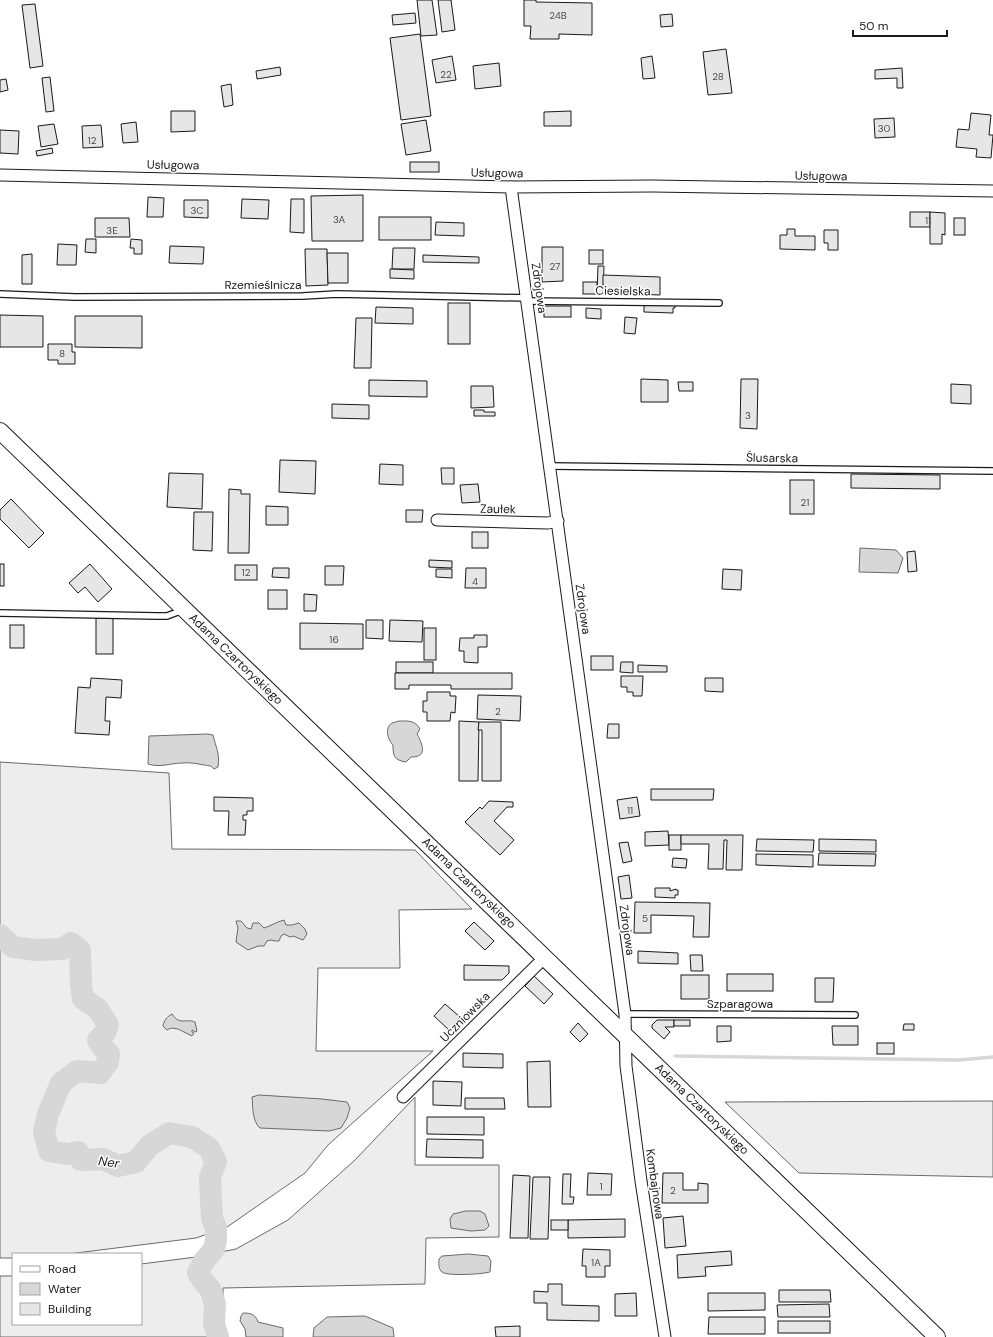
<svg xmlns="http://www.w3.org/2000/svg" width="993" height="1337" font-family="'DM Sans',sans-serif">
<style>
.built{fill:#ededed;stroke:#6a6a6a}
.water{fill:#d7d7d7;stroke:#6a6a6a}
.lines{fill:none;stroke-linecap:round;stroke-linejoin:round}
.stream{stroke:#d7d7d7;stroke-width:3.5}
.river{stroke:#d7d7d7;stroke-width:22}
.building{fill:#e6e6e6;stroke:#1a1a1a}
.lane-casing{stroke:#1a1a1a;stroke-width:8}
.street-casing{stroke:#1a1a1a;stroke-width:13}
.secondary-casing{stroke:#1a1a1a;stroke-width:18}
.lane{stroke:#fff;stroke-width:5.5}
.street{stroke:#fff;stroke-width:11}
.secondary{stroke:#fff;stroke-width:16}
.labels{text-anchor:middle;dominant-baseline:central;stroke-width:3;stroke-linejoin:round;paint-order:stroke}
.number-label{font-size:10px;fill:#4d4d4d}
.street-label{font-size:12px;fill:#1a1a1a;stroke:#fff}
.water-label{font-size:13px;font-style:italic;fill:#1a1a1a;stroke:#fff}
</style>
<rect width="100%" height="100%" fill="#fff"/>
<!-- built -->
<g class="built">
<polygon points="0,762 169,773 172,849 415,850 472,909 399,910 400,968 318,968 316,1051 433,1051 328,1145 305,1173 227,1227 196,1238 68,1254 13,1254 13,1258 0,1258"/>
<polygon points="415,1097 415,1165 499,1165 499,1237 426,1238 425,1284 223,1288 223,1324 227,1337 0,1337 0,1276 13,1276 13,1324 141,1324 141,1264 196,1257 236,1249 288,1220 355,1160"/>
<polygon points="993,1101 993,1177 799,1173 725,1102"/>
</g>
<!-- water -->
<g class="water">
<polygon points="860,548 896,550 903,558 898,573 859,572"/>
<path d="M399,721C408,721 415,720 420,729L417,734C420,739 427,753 418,756C415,757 413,757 411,757L406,762C394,760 393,756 393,745C388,740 384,728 392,723C394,722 397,722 399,721Z"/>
<path d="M207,734L213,735C216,748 220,753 218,767L214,769L211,766C202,765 192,762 183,763C170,763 161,768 148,764L149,736Z"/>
<path d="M284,920L286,925H292L299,923L305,929L307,934L303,940L293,936L290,937L284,934L281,936L279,941H275L271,940L267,941L264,946H258L248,950L236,942L238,928L236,921H241L247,928L251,929L253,923H259L264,928C271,926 276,922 284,920Z"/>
<path d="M172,1014C180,1026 186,1018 195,1022L197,1031L196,1032L192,1030V1032L194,1033L192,1036L178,1029L171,1028L167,1030L163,1026C164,1020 167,1017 172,1014Z"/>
<path d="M259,1095L322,1099L347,1102L350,1108L347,1118L341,1128L329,1131L260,1128C252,1121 253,1107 252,1097Z"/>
<polygon points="466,1211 480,1211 485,1214 489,1226 485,1230 471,1231 451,1228 450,1219 453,1214"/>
<path d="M468,1254L488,1256L491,1261L490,1272C483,1274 444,1277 441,1271C438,1268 439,1262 439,1259L442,1256Z"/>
<path d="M243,1313C251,1313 255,1314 258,1322L283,1328V1337H246L245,1329L240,1321L241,1316Z"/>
<polygon points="365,1316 393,1328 394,1337 313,1337 314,1328 327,1317"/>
</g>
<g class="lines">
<!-- stream -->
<polyline class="stream" points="675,1056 959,1060 993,1057"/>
<!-- river -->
<polyline class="river" points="0,935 13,947 36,950 62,949 71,943 80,950 81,985 83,999 97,1008 108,1025 105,1033 98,1040 103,1048 109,1054 108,1062 100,1073 77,1071 61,1083 48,1114 44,1132 49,1151 68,1154 78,1152 81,1160 103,1159 118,1166 136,1162 149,1146 169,1133 192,1137 209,1148 216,1162 210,1177 211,1201 212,1218 216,1228 216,1240 214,1249 204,1261 198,1273 203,1281 210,1289 215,1304 214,1324 218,1337"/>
</g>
<!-- building -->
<g class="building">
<polygon points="417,0 432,0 437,35 421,36"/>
<polygon points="438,0 451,0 455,30 442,32"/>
<polygon points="524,0 536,0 536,2 592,3 592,35 559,34 559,39 530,39 531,26 524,26"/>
<polygon points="35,4 43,66 30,68 22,5"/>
<polygon points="415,13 416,23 393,25 392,15"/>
<polygon points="672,14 673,26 661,27 660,15"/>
<polygon points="420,34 431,116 401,120 390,38"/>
<polygon points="726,49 732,93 708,95 703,52"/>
<polygon points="452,56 456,80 436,83 432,60"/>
<polygon points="652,56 655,78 643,79 641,58"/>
<polygon points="499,63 501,86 475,89 473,66"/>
<polygon points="280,67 281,75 257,79 256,71"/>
<polygon points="902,68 903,88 897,88 897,78 875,79 875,70"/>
<polygon points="50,77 54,111 46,112 42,78"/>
<polygon points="6,79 8,90 0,92 0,80"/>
<polygon points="231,84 233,105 224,107 221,86"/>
<polygon points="171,111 195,111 195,131 171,132"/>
<polygon points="571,111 571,126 544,126 544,112"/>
<polygon points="971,113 991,115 989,135 993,135 991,158 976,157 977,149 956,147 958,129 969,130"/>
<polygon points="894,118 895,137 875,138 874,119"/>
<polygon points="426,120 431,151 406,155 401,124"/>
<polygon points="136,122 138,142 123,143 121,124"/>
<polygon points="54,124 58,144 41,147 38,126"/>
<polygon points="101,125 103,147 83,148 82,126"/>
<polygon points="0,130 19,131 18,154 0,153"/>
<polygon points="52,148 53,153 37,156 36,151"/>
<rect x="410" y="162" width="29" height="10"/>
<polygon points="363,195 363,241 312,241 311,196"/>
<polygon points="148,197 164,198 163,217 147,217"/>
<polygon points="242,199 269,200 268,219 241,218"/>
<polygon points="291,199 304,199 304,233 290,232"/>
<polygon points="184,200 208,200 208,218 184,217"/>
<rect x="910" y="212" width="20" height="15"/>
<polygon points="930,212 945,213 945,235 942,234 942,244 930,244"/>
<rect x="379" y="217" width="52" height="23"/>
<polygon points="95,218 129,218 130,237 95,237"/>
<rect x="954" y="218" width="11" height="17"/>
<polygon points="436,222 464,223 464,236 435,235"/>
<polygon points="787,229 795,229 795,236 815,236 815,250 780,249 780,235 787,235"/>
<polygon points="824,230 838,230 838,250 828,250 828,243 824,243"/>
<polygon points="86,239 96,239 96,253 85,252"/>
<polygon points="131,239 142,240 142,254 134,254 134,248 130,248"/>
<polygon points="58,244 77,245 76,265 57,265"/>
<polygon points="170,246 204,247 203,264 169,263"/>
<polygon points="542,247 563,247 563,281 542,282"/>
<polygon points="393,248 415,248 414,269 392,269"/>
<polygon points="305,249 327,249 328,285 306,286"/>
<rect x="589" y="250" width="14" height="14"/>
<polygon points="327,253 348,253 348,283 328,283"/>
<polygon points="32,254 32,284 22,284 22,255"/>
<polygon points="423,255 479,257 479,263 423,262"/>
<polygon points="598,266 604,266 603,293 597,293"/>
<polygon points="390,269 414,270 414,279 390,278"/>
<polygon points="603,275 660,277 660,295 603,293"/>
<rect x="583" y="282" width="14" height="12"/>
<rect x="448" y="303" width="22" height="41"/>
<polygon points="644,305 675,305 675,308 673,308 673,313 644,312"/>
<rect x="544" y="306" width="27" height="11"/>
<polygon points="376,307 413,308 413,324 375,323"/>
<polygon points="586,308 601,309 601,319 586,318"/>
<polygon points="0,315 43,316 43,347 0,347"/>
<polygon points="75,316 142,316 142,348 75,347"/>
<polygon points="625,317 637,318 635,334 624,333"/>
<polygon points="356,318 372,318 371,368 354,368"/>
<polygon points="48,344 72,344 72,352 75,352 75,364 58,364 58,360 48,360"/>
<polygon points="641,379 668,380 668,402 641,402"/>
<polygon points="741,379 758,379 757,429 740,428"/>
<polygon points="369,380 427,381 427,397 369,396"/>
<polygon points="678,382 693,382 693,391 679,391"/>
<polygon points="951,384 971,385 971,404 951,403"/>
<polygon points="471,386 493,386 494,407 471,408"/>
<polygon points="332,404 369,405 369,419 332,418"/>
<polygon points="474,410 484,410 484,412 495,412 495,416 474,416"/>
<polygon points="280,460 316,461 315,494 279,492"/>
<polygon points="380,464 403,465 403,485 379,484"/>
<polygon points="441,468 454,468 454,484 442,484"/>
<polygon points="169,473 203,474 202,509 167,507"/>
<polygon points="851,474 940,475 940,489 851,488"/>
<rect x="790" y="480" width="24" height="34"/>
<polygon points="478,484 480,502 462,503 460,485"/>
<polygon points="229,489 241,490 241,494 250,494 249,553 228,553"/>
<polygon points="11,499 44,533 29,548 0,519 0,510"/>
<polygon points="266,506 288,507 288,525 266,525"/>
<polygon points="406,510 423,510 422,522 406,522"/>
<polygon points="194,512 213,512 212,551 193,550"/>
<rect x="472" y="532" width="16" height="16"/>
<polygon points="915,551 917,571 908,572 907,552"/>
<polygon points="429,560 452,561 452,568 429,567"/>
<rect x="0" y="564" width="4" height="22"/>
<polygon points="90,564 112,589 98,602 85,587 78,593 69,583"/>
<rect x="235" y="565" width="22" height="15"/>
<polygon points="325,566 344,566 343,585 325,585"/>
<polygon points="273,568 289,568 289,578 272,577"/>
<polygon points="466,568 486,568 486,588 465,588"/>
<polygon points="436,569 452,569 452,578 436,577"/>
<polygon points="723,569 742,570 741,590 722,589"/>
<rect x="268" y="590" width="19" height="19"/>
<polygon points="304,594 317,595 316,611 304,611"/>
<rect x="96" y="618" width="17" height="36"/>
<polygon points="366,620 383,620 383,639 366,638"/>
<polygon points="390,620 423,621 422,642 389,641"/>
<polygon points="300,623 363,624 363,649 300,649"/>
<rect x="10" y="625" width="14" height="23"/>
<rect x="424" y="628" width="12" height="32"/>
<polygon points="474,635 487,635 487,647 478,647 478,663 464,662 464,651 459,651 460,638 474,638"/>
<rect x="591" y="656" width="22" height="14"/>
<rect x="396" y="662" width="37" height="11"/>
<polygon points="621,662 633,662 633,673 620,672"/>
<polygon points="638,665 667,666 667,672 638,672"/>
<polygon points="395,673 512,673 512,689 451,689 451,685 409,685 409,689 395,689"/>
<polygon points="621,676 643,676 642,696 633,696 633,692 627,692 627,687 621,687"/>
<polygon points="91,678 122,680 121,698 106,697 105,721 110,721 109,735 75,733 78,687 90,688"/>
<polygon points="705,678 723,678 723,692 705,691"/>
<polygon points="427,692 450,692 450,696 456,696 455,713 451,712 450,721 427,721 427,712 423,712 423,701 427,701"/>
<polygon points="478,695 521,696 520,721 477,719"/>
<polygon points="459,721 479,722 478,781 459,781"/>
<polygon points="479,722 501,722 501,781 482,781 482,730 478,730"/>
<polygon points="608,724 619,724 619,738 607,738"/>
<polygon points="651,789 714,789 713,800 651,800"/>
<polygon points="214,797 253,798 253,811 247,811 247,815 243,815 243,820 246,820 245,835 228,835 229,811 214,811"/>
<polygon points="637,797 640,816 620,819 617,800"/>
<polygon points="489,801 513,802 513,807 507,807 494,821 514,840 500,855 465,822 480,807 482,809"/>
<polygon points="668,831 669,845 645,846 645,832"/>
<rect x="669" y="835" width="12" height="15"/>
<polygon points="681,835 743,835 742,870 726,870 727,840 724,840 723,869 708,869 709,844 681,844"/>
<polygon points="757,839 814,840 813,852 756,851"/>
<polygon points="819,839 876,840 876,852 819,851"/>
<polygon points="628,842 632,861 623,863 619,843"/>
<polygon points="819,853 876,854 875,866 818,865"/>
<polygon points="756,854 813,855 813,867 756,865"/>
<polygon points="673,858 687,859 686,868 672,867"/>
<polygon points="629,875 632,898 621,899 618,877"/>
<polygon points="655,888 670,888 670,891 676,889 676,890 678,890 678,895 675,895 675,898 655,897"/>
<polygon points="635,902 710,903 709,937 693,937 694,916 651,915 651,933 634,933"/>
<polygon points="474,922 494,941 485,950 465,931"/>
<polygon points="638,951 678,953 678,964 638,963"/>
<polygon points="690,955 702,955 703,971 691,971"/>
<polygon points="464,965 509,966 509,973 502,980 464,980"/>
<rect x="727" y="974" width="46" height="17"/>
<rect x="681" y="975" width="28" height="24"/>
<polygon points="534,976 553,994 544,1004 525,986"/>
<polygon points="815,978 834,978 833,1002 815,1002"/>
<polygon points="445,1004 460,1017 449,1030 434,1016"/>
<polygon points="657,1020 674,1020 674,1027 665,1027 670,1032 664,1039 652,1028 652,1025"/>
<rect x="674" y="1020" width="16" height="6"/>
<polygon points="578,1023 588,1034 580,1042 570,1032"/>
<polygon points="904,1024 914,1024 914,1030 903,1030"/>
<polygon points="717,1026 731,1026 731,1041 717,1042"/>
<polygon points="832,1026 858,1026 858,1045 833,1045"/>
<rect x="877" y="1043" width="17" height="11"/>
<polygon points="463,1053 503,1054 503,1068 463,1067"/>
<polygon points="550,1061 551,1107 528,1107 527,1062"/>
<polygon points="433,1081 462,1082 461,1106 433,1105"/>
<polygon points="465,1098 504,1098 505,1109 465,1109"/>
<polygon points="427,1117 484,1117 484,1135 427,1134"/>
<polygon points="427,1139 483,1140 483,1158 426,1157"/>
<polygon points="588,1173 612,1174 611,1195 587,1195"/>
<polygon points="663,1173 683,1173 683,1190 698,1190 698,1183 708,1184 708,1203 662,1203"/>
<polygon points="563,1174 571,1174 570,1197 574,1197 573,1204 562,1204"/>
<polygon points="513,1175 530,1176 528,1238 510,1238"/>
<polygon points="533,1177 550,1177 548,1239 530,1239"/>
<polygon points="683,1216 686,1246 665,1248 663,1218"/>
<polygon points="625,1219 625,1237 568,1238 568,1220"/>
<rect x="551" y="1220" width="17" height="10"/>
<polygon points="583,1249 610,1250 610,1266 605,1266 605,1277 586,1277 586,1266 582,1266"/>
<polygon points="731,1251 732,1265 705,1267 706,1276 678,1278 677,1255"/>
<polygon points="548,1284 562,1284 562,1305 599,1306 599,1321 547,1320 547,1303 534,1303 534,1291 548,1292"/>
<polygon points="779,1290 830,1290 831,1302 779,1302"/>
<polygon points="636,1293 637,1316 615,1316 615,1294"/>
<polygon points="708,1293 765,1293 765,1310 708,1311"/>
<polygon points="829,1304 830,1317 778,1317 777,1305"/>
<polygon points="709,1317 765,1317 765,1334 708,1334"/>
<rect x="778" y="1321" width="52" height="12"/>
<polygon points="520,1326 520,1337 496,1337 495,1327"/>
</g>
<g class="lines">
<defs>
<g id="lane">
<polyline points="0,294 75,297 303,296 337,294 527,298"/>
<polyline points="527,301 719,303"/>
<polyline points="550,466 993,471"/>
<polyline points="0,613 157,616 167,616 183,610"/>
<polyline points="625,1014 855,1015"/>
</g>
<g id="street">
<polyline points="0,175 511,187 652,186 993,191"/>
<polyline points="511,187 625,1014 626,1066 641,1181 665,1337"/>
<polyline points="437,520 548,523 558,521"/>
<polyline points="403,1097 545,957"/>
</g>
<polyline id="secondary" points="0,431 937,1337"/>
</defs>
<!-- lane casing -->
<use href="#lane" class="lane-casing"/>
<!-- street casing -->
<use href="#street" class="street-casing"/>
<!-- secondary casing -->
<use href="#secondary" class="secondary-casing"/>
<!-- lane -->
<use href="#lane" class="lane"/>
<!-- street -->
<use href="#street" class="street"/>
<!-- secondary -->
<use href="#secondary" class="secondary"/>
</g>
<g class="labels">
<!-- number labels -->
<g class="number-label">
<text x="558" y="15">24B</text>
<text x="446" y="74">22</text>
<text x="718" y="76">28</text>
<text x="884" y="128">30</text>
<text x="92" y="140">12</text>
<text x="197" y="210">3C</text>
<text x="339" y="219">3A</text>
<text x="928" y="220">11</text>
<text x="112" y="230">3E</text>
<text x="555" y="266">27</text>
<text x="62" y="353">8</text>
<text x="748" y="415">3</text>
<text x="805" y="502">21</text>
<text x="246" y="572">12</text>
<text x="475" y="581">4</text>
<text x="334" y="639">16</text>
<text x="498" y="711">2</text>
<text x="630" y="810">11</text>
<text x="645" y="918">5</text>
<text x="601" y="1186">1</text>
<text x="673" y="1190">2</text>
<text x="596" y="1262">1A</text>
</g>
<!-- street labels -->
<g class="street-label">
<text transform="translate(173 165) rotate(1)">Usługowa</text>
<text transform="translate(497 173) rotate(1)">Usługowa</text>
<text transform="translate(821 176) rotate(1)">Usługowa</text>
<text x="263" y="285">Rzemieślnicza</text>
<text transform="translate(539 288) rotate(82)">Zdrojowa</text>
<text transform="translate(623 291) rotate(1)">Ciesielska</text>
<text transform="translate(772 458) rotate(1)">Ślusarska</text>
<text transform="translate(498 509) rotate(1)">Zaułek</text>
<text transform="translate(583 609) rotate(82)">Zdrojowa</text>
<text transform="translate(236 659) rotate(44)">Adama Czartoryskiego</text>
<text transform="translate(469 883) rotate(44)">Adama Czartoryskiego</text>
<text transform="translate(627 930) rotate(82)">Zdrojowa</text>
<text x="740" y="1004">Szparagowa</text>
<text transform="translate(465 1017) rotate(-45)">Uczniowska</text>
<text transform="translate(702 1109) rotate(44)">Adama Czartoryskiego</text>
<text transform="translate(655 1184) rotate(82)">Kombajnowa</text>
</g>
<!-- water labels -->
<g class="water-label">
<text transform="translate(109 1162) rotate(8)">Ner</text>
</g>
</g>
<!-- legend -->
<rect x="12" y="1253" width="130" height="72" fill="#ffffff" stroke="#a3a3a3"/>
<rect x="20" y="1266" width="20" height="6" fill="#ffffff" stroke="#a3a3a3"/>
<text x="48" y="1273" font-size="12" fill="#1a1a1a">Road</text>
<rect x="20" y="1283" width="20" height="12" fill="#d7d7d7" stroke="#a3a3a3"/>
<text x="48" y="1293" font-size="12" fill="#1a1a1a">Water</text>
<rect x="20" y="1303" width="20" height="12" fill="#e6e6e6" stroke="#a3a3a3"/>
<text x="48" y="1313" font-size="12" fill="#1a1a1a">Building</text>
<!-- scale -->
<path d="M853 30v6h94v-6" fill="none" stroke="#1a1a1a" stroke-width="2"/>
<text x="859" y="30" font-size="12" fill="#1a1a1a" stroke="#ffffff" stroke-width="3" paint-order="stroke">50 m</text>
</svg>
